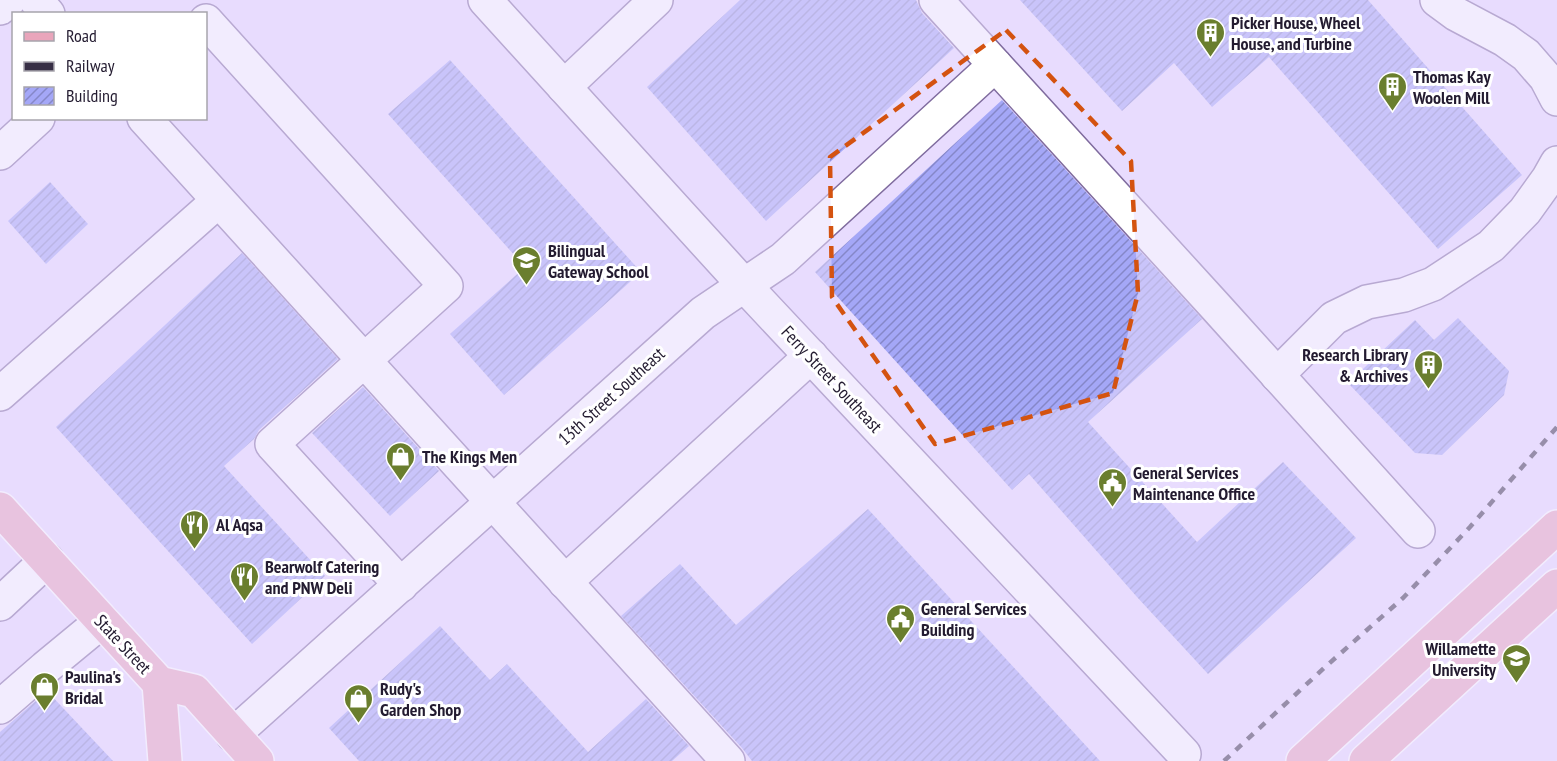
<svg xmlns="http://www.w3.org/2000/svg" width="1557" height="761" font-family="'PT Sans Narrow',sans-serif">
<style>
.building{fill:url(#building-hatch)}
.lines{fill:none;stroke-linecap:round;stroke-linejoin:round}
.minor-casing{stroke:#7f6b9e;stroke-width:36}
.major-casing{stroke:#fff;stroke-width:36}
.minor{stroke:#fff;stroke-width:33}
.major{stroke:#e9a5bb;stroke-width:33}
.rail{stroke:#372f45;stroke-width:4.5;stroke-dasharray:8 8;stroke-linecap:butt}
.marked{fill:none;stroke:#d45310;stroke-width:4.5;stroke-dasharray:12 8;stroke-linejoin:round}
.labels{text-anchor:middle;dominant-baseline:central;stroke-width:6;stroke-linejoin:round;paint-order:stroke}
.poi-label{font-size:18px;font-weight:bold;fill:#231b30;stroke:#fff;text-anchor:start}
.street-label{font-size:18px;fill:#231b30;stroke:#fff}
</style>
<defs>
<pattern id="building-hatch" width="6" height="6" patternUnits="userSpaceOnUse" patternTransform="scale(1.5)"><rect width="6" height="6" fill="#a4a7f7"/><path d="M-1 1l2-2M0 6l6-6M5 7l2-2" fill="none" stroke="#8587c8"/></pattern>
</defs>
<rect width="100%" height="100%" fill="#e8dcfe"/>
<!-- building -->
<g class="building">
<polygon points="740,0 916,0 922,13 954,48 766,221 647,87"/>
<polygon points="1020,0 1368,0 1522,175 1438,249 1269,57 1212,107 1174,63 1122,111"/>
<polygon points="450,60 641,272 504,395 450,334 525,267 388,114"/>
<polygon points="1002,100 1202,319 1088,422 1197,542 1283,462 1356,538 1208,674 1137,597 1029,474 1012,490 815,272"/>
<polygon points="50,182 88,224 46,264 8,221"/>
<polygon points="242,253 338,359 259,430 254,439 224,466 325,576 252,644 56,427"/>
<polygon points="1458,318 1509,371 1504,395 1442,455 1415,453 1348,383 1415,320 1434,340"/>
<polygon points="363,387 439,471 390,516 312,433"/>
<polygon points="868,509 1100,761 752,761 742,748 621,616 680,564 736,625"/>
<polygon points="440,626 490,680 507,664 588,752 646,699 689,746 672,761 359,761 329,728"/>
<polygon points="47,691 113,761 0,761 0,732"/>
</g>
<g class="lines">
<defs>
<g id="minor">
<polyline points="36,0 48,14"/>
<polyline points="485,0 744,285 1184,754"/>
<polyline points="936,0 1216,307 1418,531"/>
<polyline points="1437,0 1456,14 1505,40 1526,55 1546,78 1557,99"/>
<polyline points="0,8 9,0"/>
<polyline points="206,21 446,286 272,444 401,585"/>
<polyline points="564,87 656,0"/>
<polyline points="144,118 728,761"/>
<polyline points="0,153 38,118"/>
<polyline points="1277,375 1334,318 1367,302 1404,295 1433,284 1491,246 1525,211 1548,179 1557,163"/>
<polyline points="0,394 218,201"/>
<polyline points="565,582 811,356"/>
<polyline points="0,604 47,560"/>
<polyline points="0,707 45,668 102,621"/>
<polyline points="233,735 703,313 783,259 995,65"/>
</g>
<g id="major">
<polyline points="0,509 159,683 194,691 257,761"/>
<polyline points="159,683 165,761"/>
<polyline points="1303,761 1557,527"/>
<polyline points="1366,761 1557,586"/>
</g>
</defs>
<!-- minor casing -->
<use href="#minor" class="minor-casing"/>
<!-- major casing -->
<use href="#major" class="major-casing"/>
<!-- minor -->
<use href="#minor" class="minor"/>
<!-- major -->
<use href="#major" class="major"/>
<!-- rail -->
<polyline class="rail" points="1224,761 1324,668 1403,598 1470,527 1557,427"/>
</g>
<!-- marked area -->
<path d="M0 0H1557V761H0ZM1006,30L1131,161L1138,293L1113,393L935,444L832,297L830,157Z" fill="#e8dcfe" fill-opacity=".55" fill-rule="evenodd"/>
<path class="marked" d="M1006,30L1131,161L1138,293L1113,393L935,444L832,297L830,157Z"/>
<!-- icons -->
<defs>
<symbol id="building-pin" viewBox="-11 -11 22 30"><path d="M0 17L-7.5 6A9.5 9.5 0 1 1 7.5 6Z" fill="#6a7e2e" stroke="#fff"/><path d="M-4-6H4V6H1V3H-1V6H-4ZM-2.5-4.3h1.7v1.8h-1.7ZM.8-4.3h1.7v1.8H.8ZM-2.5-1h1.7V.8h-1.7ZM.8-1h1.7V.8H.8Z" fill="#fff"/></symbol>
<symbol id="school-pin" viewBox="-11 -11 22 30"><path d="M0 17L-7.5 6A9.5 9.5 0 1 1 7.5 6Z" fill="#6a7e2e" stroke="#fff"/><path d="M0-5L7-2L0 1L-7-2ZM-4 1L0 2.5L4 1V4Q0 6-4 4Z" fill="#fff"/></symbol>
<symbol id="shop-pin" viewBox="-11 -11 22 30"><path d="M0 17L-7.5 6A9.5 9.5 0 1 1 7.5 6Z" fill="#6a7e2e" stroke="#fff"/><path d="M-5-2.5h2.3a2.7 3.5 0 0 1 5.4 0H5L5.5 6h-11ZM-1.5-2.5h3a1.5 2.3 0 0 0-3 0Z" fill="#fff"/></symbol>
<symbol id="civic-pin" viewBox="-11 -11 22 30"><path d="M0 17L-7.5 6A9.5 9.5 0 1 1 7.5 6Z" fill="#6a7e2e" stroke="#fff"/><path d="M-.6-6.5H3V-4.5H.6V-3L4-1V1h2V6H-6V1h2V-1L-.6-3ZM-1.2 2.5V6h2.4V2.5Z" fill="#fff"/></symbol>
<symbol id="restaurant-pin" viewBox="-11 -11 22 30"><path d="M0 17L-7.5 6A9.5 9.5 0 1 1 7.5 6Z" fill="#6a7e2e" stroke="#fff"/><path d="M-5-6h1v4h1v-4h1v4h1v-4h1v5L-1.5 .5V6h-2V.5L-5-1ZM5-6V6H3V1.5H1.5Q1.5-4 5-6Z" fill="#fff"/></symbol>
<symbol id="university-pin" viewBox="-11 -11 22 30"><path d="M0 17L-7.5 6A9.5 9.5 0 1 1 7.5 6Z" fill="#6a7e2e" stroke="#fff"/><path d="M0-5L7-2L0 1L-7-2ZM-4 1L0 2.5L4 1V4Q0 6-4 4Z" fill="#fff"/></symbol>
</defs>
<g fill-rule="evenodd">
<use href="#building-pin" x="1194" y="16" width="33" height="45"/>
<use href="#building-pin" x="1376" y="70" width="33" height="45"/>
<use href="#school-pin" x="510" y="244" width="33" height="45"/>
<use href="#building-pin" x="1412" y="348" width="33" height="45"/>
<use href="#shop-pin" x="384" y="440" width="33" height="45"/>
<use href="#civic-pin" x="1096" y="466" width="33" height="45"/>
<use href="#restaurant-pin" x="178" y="508" width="33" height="45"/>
<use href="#restaurant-pin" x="228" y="560" width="33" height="45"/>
<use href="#civic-pin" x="884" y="602" width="33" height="45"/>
<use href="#university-pin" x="1500" y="642" width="33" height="45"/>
<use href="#shop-pin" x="28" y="670" width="33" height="45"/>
<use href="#shop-pin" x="342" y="682" width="33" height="45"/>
</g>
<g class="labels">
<!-- poi labels -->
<g class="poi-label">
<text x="1231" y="22">Picker House, Wheel<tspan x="1231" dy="21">House, and Turbine</tspan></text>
<text x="1413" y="76">Thomas Kay<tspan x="1413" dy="21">Woolen Mill</tspan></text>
<text x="548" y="250">Bilingual<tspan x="548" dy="21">Gateway School</tspan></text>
<text x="1408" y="354" text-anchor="end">Research Library<tspan x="1408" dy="21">&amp; Archives</tspan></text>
<text x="422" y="456">The Kings Men</text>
<text x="1133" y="472">General Services<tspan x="1133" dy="21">Maintenance Office</tspan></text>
<text x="216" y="524">Al Aqsa</text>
<text x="265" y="566">Bearwolf Catering<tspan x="265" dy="21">and PNW Deli</tspan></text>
<text x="921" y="608">General Services<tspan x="921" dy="21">Building</tspan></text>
<text x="1496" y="648" text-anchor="end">Willamette<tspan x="1496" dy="21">University</tspan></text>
<text x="65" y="676">Paulina's<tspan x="65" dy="21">Bridal</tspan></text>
<text x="380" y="688">Rudy's<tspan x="380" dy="21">Garden Shop</tspan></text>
</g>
<!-- street labels -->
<g class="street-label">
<text transform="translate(832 379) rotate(47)">Ferry Street Southeast</text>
<text transform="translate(611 396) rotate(-42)">13th Street Southeast</text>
<text transform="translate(123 644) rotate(47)">State Street</text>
</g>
</g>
<!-- legend -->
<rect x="12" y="12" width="195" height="108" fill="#ffffff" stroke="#a7a4ac" stroke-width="1.5"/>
<rect x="24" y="32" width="30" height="9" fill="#e9a5bb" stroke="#a7a4ac" stroke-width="1.5"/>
<text x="66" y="42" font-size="18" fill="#231b30">Road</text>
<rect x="24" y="62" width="30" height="9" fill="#372f45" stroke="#a7a4ac" stroke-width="1.5"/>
<text x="66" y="72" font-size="18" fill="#231b30">Railway</text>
<rect x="24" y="87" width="30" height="18" fill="url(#building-hatch)" stroke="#a7a4ac" stroke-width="1.5"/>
<text x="66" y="102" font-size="18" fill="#231b30">Building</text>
</svg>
